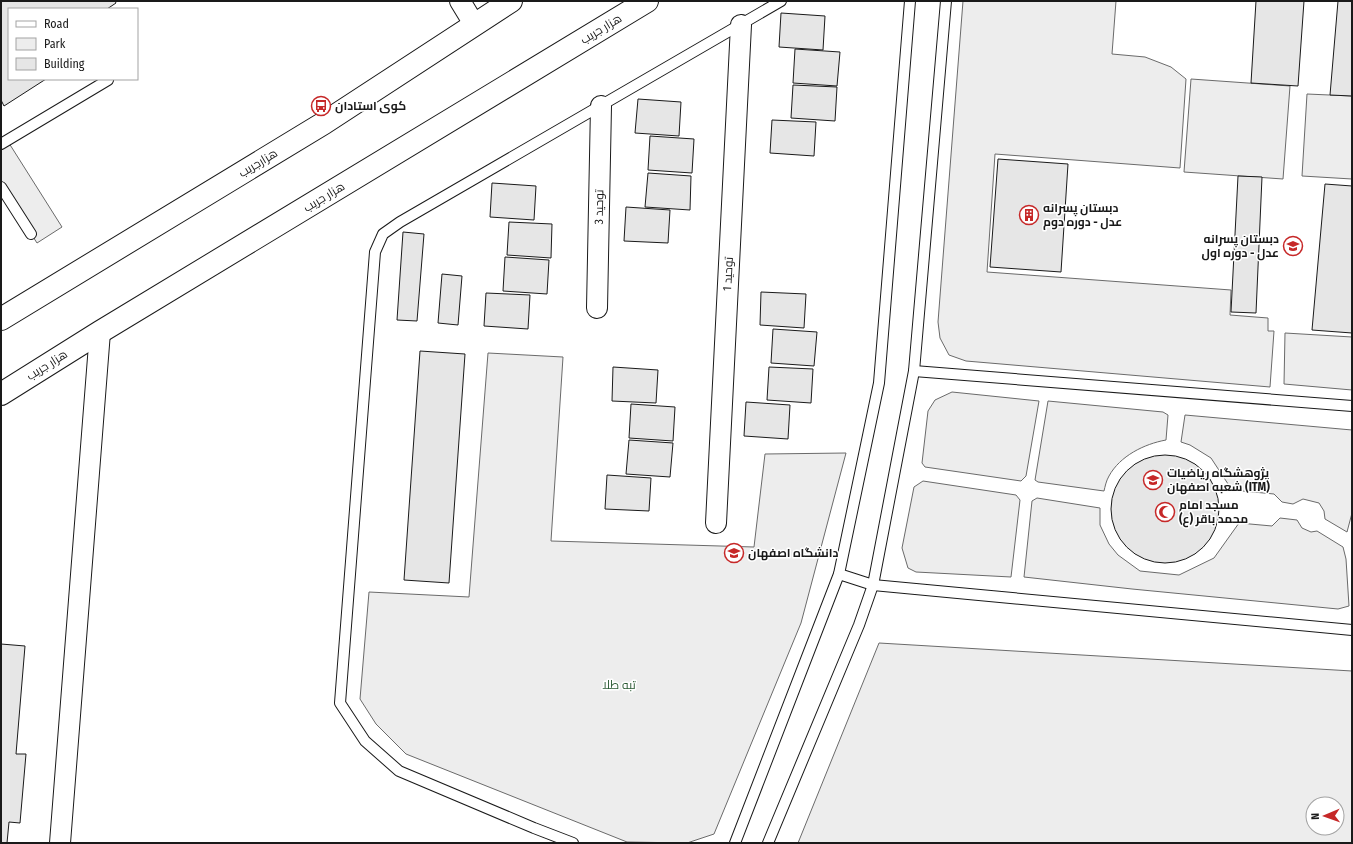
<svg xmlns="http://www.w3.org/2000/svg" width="1353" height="844" font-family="'Fira Sans Condensed',Cairo,sans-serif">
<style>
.green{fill:#ededed;stroke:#6a6a6a;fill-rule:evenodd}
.building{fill:#e6e6e6;stroke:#1a1a1a}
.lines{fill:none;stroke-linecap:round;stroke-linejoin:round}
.lane-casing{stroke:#1a1a1a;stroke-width:12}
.street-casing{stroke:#1a1a1a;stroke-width:22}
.primary-casing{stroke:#1a1a1a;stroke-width:24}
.lane{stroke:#fff;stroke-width:10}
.street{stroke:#fff;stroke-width:20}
.primary{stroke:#fff;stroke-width:22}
.labels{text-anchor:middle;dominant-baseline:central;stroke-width:3;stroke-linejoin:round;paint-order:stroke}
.street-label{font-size:12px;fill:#1a1a1a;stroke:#fff}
.poi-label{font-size:12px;font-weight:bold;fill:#1a1a1a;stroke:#fff;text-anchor:start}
.park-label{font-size:12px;fill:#2b5a34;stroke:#fff}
</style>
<rect width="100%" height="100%" fill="#fff"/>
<!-- green -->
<g class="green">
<polygon points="963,1 1116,1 1112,54 1145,57 1171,67 1186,79 1180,168 995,154 987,272 1231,290 1230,315 1268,318 1268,331 1274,331 1270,387 966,361 949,355 940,338 938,322"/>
<polygon points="1191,79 1290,86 1283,179 1184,172"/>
<polygon points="1307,94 1352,96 1352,179 1302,176"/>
<polygon points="7,140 62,227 37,243 1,187 1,144"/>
<polygon points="1285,333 1352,337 1352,390 1284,384"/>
<polygon points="488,353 563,357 551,541 754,547 765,454 846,453 801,623 714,834 687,843 627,842 406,754 376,724 360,699 369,592 469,597"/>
<polygon points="952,392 1039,401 1026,476 1021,481 925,467 922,463 928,411 935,400"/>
<path d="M1048,401L1163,412L1168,415L1166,440C1144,444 1120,456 1109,476C1106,481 1105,487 1104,491L1038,482L1035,480Z"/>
<polygon points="1185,415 1352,430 1352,513 1347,532 1325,519 1324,511 1319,503 1303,499 1293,504 1282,502 1274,494 1232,490 1211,458 1190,445 1181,442"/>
<polygon points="923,481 1016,495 1020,500 1011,577 916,572 908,568 902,548 914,487"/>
<polygon points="1037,498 1100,508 1100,525 1109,544 1118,555 1140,571 1179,575 1214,558 1239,523 1272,526 1280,518 1297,520 1302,528 1311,532 1317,531 1343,547 1346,559 1349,606 1338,609 1132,589 1024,577 1032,501"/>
<path d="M879,643L1352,671V843H798ZM1313,804H1337V828H1313Z"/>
</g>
<!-- building -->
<g class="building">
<polygon points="1,1 115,1 116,3 107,9 9,9 9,79 46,79 4,106 1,100"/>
<polygon points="1256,1 1304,1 1298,86 1251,83"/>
<polygon points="1338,1 1352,1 1352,96 1330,95"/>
<polygon points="781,13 825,16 823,50 779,47"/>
<polygon points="795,49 840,52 837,86 793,83"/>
<polygon points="793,85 837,87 835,121 791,118"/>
<polygon points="638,99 681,102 679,136 635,133"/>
<polygon points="772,120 816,122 814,156 770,153"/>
<polygon points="650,136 694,139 692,173 648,170"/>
<polygon points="998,159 1068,164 1061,272 990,267"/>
<polygon points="648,173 691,176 690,210 645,207"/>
<polygon points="1238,176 1262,177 1256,313 1231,312"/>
<polygon points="492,183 536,186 534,220 490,217"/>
<polygon points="1325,184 1352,186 1352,333 1312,330"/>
<polygon points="626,207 670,210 668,243 624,241"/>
<polygon points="509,222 552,224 551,258 507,255"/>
<polygon points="403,232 424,234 417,321 397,320"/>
<polygon points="505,257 549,260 547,294 503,291"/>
<polygon points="442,274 462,276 458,325 438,323"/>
<polygon points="761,292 806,294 804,328 760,325"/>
<polygon points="486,293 530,295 528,329 484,326"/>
<polygon points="773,329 817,332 814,366 771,363"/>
<polygon points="420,351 465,354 449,583 404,580"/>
<polygon points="613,367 658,370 656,403 612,401"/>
<polygon points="769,367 813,369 811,403 767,400"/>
<polygon points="746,402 790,405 788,439 744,436"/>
<polygon points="631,404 675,407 673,441 629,438"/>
<polygon points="629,440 673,443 670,477 626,474"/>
<circle cx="1165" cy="509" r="54"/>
<polygon points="607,475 651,478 649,511 605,509"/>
<polygon points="1,644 25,646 16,754 26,754 20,823 9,822 7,843 1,843"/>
</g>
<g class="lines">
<defs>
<g id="lane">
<polyline points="1,144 108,80"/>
<polyline points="1,187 31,234"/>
<polyline points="914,371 1352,406"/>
<polyline points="839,574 873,585 1352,630"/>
<polyline points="573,843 534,828 399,771 365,741 340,703 375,252 383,234 400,222 781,1"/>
<polyline points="735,843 839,574 879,383 910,1"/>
<polyline points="768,843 859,625 873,585 914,371 946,1"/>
</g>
<g id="street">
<polyline points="460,1 474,24"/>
<polyline points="597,308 601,106"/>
<polyline points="716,523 741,25"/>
<polyline points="60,843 100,332"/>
</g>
<g id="primary">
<polyline points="1,319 324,123 511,1"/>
<polyline points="1,394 100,332 647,1"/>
</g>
</defs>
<!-- lane casing -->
<use href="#lane" class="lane-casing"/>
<!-- street casing -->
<use href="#street" class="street-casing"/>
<!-- primary casing -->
<use href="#primary" class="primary-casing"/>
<!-- lane -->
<use href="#lane" class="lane"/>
<!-- street -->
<use href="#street" class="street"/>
<!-- primary -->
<use href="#primary" class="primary"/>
</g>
<!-- icons -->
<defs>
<symbol id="bus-ring" viewBox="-11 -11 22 22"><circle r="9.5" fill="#fff" stroke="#c62828" stroke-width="1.5"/><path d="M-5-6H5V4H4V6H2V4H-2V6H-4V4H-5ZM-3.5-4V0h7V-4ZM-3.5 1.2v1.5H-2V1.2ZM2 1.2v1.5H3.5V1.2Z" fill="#c62828"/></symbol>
<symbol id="building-ring" viewBox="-11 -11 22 22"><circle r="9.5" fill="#fff" stroke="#c62828" stroke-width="1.5"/><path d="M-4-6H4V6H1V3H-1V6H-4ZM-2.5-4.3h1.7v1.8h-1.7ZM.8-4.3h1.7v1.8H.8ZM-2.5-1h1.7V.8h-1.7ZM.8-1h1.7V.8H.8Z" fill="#c62828"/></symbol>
<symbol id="school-ring" viewBox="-11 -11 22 22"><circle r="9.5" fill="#fff" stroke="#c62828" stroke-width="1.5"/><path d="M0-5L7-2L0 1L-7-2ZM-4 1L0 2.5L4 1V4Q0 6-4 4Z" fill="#c62828"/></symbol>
<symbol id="university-ring" viewBox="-11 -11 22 22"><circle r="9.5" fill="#fff" stroke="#c62828" stroke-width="1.5"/><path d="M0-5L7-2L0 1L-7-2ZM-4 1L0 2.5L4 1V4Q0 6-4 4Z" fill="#c62828"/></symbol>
<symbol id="mosque-ring" viewBox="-11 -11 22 22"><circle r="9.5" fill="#fff" stroke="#c62828" stroke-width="1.5"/><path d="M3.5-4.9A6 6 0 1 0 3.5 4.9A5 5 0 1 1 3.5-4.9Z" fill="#c62828"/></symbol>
</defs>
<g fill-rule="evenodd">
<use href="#bus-ring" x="310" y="95" width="22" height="22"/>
<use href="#building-ring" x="1018" y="204" width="22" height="22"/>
<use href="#school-ring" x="1282" y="235" width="22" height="22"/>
<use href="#university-ring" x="1142" y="469" width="22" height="22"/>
<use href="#mosque-ring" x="1154" y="501" width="22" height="22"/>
<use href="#university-ring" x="723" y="542" width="22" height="22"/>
</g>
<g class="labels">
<!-- street labels -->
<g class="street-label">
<text transform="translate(601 29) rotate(-31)">هزار جریب</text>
<text transform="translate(258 163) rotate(-31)">هزارجریب</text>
<text transform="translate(324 197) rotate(-31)">هزار جریب</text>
<text transform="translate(599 207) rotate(-89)">توحید 3</text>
<text transform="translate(728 274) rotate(-87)">توحید 1</text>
<text transform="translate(47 365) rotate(-32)">هزار جریب</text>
</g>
<!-- poi labels -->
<g class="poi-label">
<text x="335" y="106">کوی استادان</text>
<text x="1043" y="208">دبستان پسرانه<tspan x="1043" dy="14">عدل - دوره دوم</tspan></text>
<text x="1279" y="239" text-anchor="end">دبستان پسرانه<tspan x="1279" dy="14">عدل - دوره اول</tspan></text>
<text x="1167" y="473">پژوهشگاه رياضيات<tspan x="1167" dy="14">شعبه اصفهان (ITM)</tspan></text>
<text x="1179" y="505">مسجد امام<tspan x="1179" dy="14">محمد باقر (ع)</tspan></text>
<text x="748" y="553">دانشگاه اصفهان</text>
</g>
<!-- park labels -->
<g class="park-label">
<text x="619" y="685">تبه طلا</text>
</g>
</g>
<!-- border -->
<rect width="1353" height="844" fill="none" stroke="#1a1a1a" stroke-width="4"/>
<!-- legend -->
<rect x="8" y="8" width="130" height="72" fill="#ffffff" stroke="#a3a3a3"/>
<rect x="16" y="21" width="20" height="6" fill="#ffffff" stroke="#a3a3a3"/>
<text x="44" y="28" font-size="12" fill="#1a1a1a">Road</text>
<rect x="16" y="38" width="20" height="12" fill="#ededed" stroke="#a3a3a3"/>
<text x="44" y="48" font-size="12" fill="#1a1a1a">Park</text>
<rect x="16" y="58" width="20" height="12" fill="#e6e6e6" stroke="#a3a3a3"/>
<text x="44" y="68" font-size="12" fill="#1a1a1a">Building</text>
<!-- north arrow -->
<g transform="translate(1325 816) rotate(268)"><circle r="19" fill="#ffffff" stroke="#a3a3a3"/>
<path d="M0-3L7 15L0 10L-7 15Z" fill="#c62828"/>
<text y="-6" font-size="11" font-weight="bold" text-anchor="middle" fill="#1a1a1a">N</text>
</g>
</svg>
